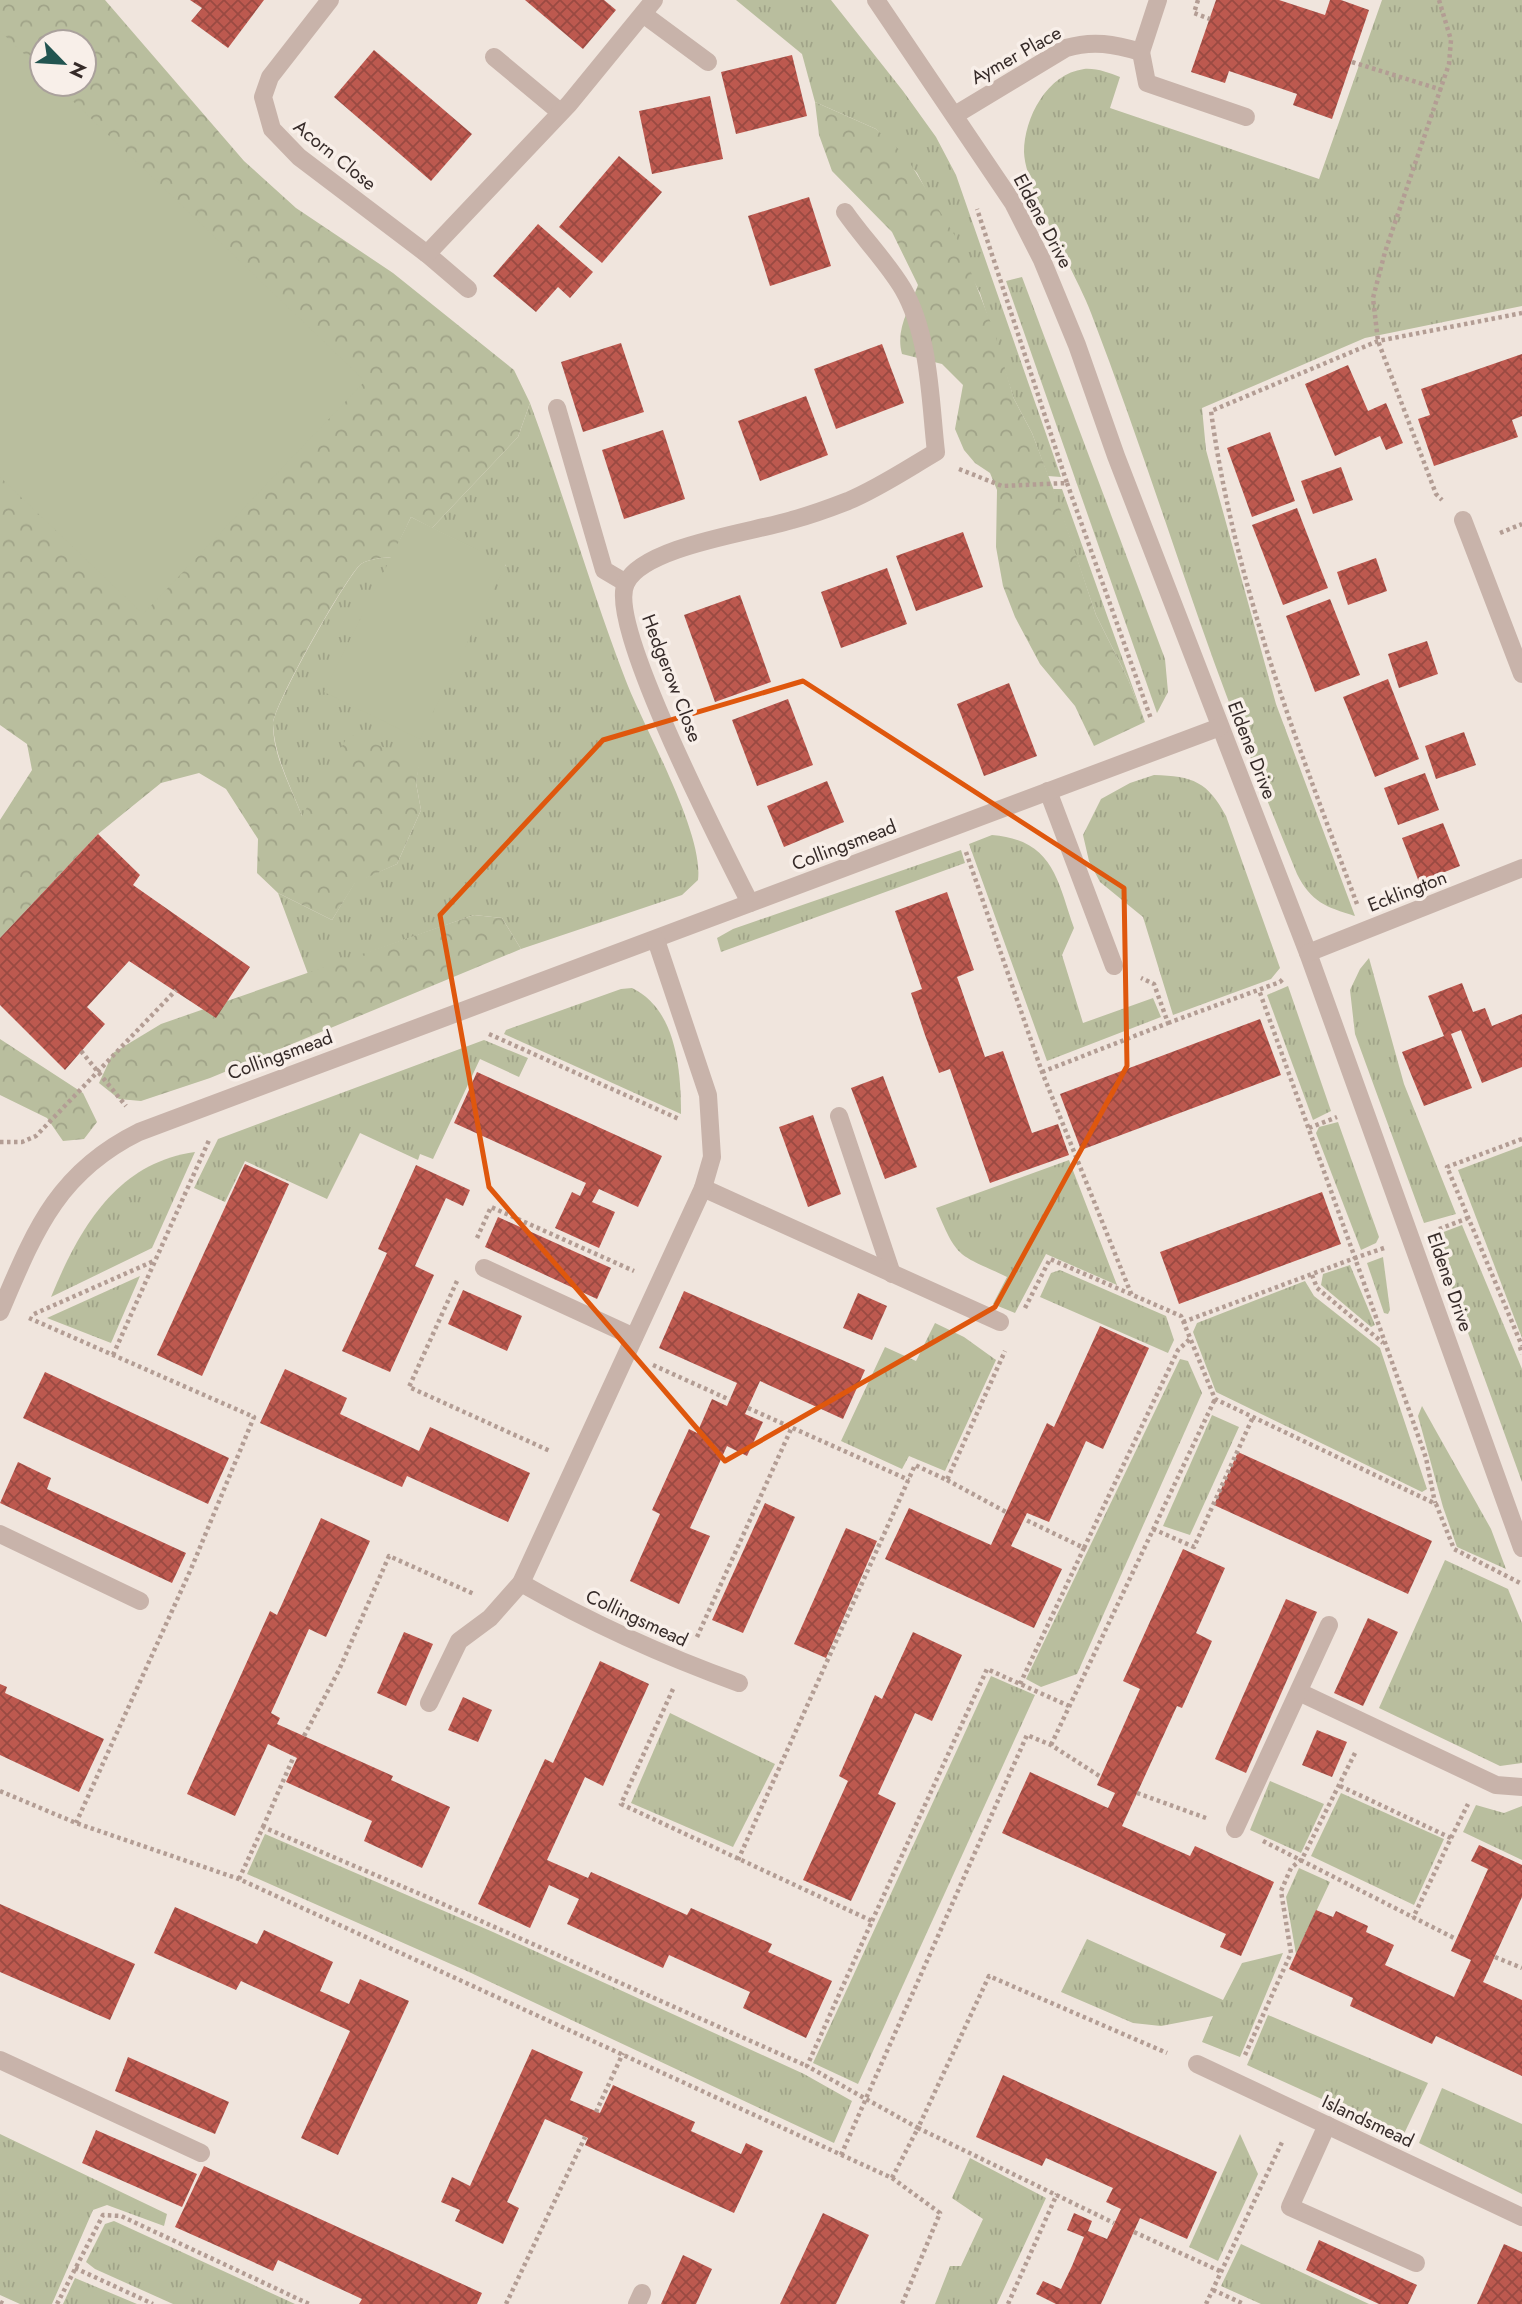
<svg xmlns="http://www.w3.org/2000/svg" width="1522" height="2304" font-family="Jost,sans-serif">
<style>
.grass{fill:url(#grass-tufts)}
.forest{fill:url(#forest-crowns);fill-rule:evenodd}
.garden{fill:#b9be9e}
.building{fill:url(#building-cross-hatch)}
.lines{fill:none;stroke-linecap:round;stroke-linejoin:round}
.path{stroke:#b39d94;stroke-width:4.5;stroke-dasharray:3.5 3.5;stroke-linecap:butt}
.minor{stroke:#c8b3aa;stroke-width:18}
.marked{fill:none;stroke:#df570d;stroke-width:5;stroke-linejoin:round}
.labels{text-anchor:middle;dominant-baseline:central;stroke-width:7;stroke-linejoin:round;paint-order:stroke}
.street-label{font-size:19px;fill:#362b29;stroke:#f8efe9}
</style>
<defs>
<pattern id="grass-tufts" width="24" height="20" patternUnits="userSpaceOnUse" patternTransform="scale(1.75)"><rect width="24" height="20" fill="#b9be9e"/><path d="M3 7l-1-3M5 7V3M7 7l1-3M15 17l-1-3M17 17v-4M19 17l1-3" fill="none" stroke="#a0a388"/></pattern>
<pattern id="forest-crowns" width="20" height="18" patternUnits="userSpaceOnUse" patternTransform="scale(1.75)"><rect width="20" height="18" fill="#b9be9e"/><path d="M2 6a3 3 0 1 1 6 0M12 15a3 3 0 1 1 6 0" fill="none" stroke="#a0a388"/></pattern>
<pattern id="building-cross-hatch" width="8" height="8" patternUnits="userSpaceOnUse" patternTransform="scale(1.75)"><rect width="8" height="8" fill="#bd594f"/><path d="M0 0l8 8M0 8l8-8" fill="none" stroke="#9a4a42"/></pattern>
</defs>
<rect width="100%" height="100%" fill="#f0e5dd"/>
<!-- grass -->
<g class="grass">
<polygon points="736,0 831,0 903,91 936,137 956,175 1061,477 1048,476 1032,433 1014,399 980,293 917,173 876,129 815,102 802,54"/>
<path d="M1382,0H1522V306L1365,338L1202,408L1206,450L1276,704L1355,916C1326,907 1311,902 1297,874C1264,793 1231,711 1202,628C1165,522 1131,417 1091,313C1076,273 1025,189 1024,152C1024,118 1047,74 1084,69C1097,68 1109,73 1120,77L1110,108L1319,179Z"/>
<polygon points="1022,277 1165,659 1168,692 1157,713 1006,281"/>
<path d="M530,403C564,495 591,590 626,681C645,730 704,833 698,880L682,895L521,949L502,918L474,915L308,974L278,893L332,920L355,882L397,864L421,810L416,783L419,761L302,816C291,787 274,756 273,724C273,707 346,577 361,564C368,559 383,558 392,557L325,692L506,565L432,528L518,437Z"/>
<polygon points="1053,489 1062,489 1145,722 1128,679 1096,615"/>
<path d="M1154,775C1193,776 1208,782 1226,816L1280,968L1271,979L1173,1015L1143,917L1100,882L1089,861L1083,835L1101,799L1130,783Z"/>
<path d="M992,835C1053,840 1057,879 1074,928L1062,955L1083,1023L1153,998L1161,1017L1047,1061L969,844Z"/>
<polygon points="961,850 965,863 721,952 717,938 733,929"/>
<polygon points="1369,958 1404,1084 1456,1214 1424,1223 1355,1034 1350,990 1360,969"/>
<polygon points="1288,986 1331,1111 1313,1120 1267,995"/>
<path d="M632,988C676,1009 681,1069 681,1114L504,1034L506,1030L621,989Z"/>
<polygon points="484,1040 528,1058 519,1077 480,1059 433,1159 420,1154 418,1160 360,1133 327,1199 245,1161 225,1202 194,1188 218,1139"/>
<polygon points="1338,1122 1379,1237 1376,1243 1361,1250 1316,1133 1319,1127"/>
<polygon points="1522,1146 1522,1338 1458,1170"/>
<path d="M195,1152L152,1248L51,1297C79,1229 116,1163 195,1152Z"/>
<path d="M1069,1160L1117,1285L1046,1254L1015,1313L993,1304L1007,1277C957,1253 958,1260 936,1208Z"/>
<polygon points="1462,1225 1522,1369 1522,1482 1433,1236"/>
<polygon points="1383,1257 1390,1310 1388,1314 1384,1313 1367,1263"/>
<polygon points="1350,1265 1375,1325 1371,1327 1321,1285 1323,1274"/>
<polygon points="1060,1270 1166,1316 1174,1340 1168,1353 1040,1297 1051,1273"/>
<polygon points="140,1276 111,1343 47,1318"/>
<polygon points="1305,1281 1314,1296 1380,1348 1427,1489 1422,1492 1216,1392 1193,1332 1197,1323"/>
<polygon points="935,1323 964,1337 996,1360 945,1471 909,1456 902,1469 841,1441 885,1347 916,1361"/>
<polygon points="1180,1359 1188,1361 1202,1393 1077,1674 1041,1687 1026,1679"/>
<polygon points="1422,1406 1491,1529 1506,1569 1457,1547 1443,1507 1418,1416"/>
<polygon points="1212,1415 1239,1427 1190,1535 1163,1526"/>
<polygon points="1445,1560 1508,1589 1522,1623 1522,1763 1500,1766 1379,1708"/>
<polygon points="991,1676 1035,1695 858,2084 813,2063"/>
<polygon points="670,1713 775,1764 733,1847 631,1803"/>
<polygon points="1270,1781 1324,1804 1301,1853 1250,1830"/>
<polygon points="1341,1793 1444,1839 1414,1905 1311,1856"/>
<polygon points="1476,1805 1504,1813 1522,1806 1522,1860 1463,1832"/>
<polygon points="265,1834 493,1932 804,2074 852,2101 834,2143 469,1972 247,1874"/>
<polygon points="1299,1868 1330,1882 1296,1954 1286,1897"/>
<polygon points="1087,1939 1223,2000 1242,1963 1283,1953 1240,2057 1202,2042 1213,2016 1161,2026 1133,2023 1061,1992"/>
<polygon points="1268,2015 1428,2083 1403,2136 1247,2065"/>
<polygon points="1442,2088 1522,2124 1522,2194 1419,2143"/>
<polygon points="0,2134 167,2214 164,2226 107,2205 93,2210 52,2304 20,2304 0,2295"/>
<polygon points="1240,2134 1258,2174 1218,2261 1189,2247"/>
<polygon points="970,2158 1046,2198 997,2304 935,2304 950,2266 961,2266 983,2219 952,2198"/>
<polygon points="114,2221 295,2304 173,2304 95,2269 86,2262 105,2224"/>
<polygon points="1241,2244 1369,2304 1261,2304 1221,2286"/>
<polygon points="75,2278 137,2304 63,2304"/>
</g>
<!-- forest -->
<g class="forest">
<path d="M0,0H105L244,161L296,208L393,273L514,370L530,403L518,437L432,528L411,517L392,557C383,558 368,559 361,564C346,576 273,706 273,724C273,756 291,787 302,816L349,734L420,761L416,783L421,810L397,864L355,883L332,920L278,893L257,873L258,839L226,789L199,773L161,783L98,834L0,938V820L32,770L27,744L0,725ZM42,42H84V84H42Z"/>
<path d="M815,102L876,129L905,155L960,244L994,331L1014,399L1032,433L1058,501L1096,615L1128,679L1145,722L1094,746L1075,706L1040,664L1015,617L1003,586L996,547L997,490L990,473L975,463L964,450L955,429L963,385L942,364L902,354C895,329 910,308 918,285L892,232L832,171L819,135Z"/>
<polygon points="474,915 502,918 521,949 210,1078 141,1101 119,1099 99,1083 113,1053 161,1024"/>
<polygon points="0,1039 83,1093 97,1122 84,1139 63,1141 47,1118 0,1095"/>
</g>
<!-- garden -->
<g class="garden">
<polygon points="0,31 42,71 42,84 55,84 365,381 143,614 0,477"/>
<polygon points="411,517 506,564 420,739 324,692"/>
</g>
<!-- building -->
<g class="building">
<polygon points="190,0 264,0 228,48 191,21 202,8"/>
<polygon points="525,0 604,0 616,10 583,49"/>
<polygon points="1216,0 1279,0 1325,15 1330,0 1341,0 1369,10 1332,119 1293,105 1297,94 1229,71 1225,83 1191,72"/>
<polygon points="374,50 472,134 431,181 334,97"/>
<polygon points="792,55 807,116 736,134 721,72"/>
<polygon points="710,96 723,159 652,174 639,111"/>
<polygon points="619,156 662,192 602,263 559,227"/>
<polygon points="809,197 831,266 770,286 748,216"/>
<polygon points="538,224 593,272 570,298 558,287 536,312 493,276"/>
<polygon points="621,343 644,412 583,432 561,362"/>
<polygon points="882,344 904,403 836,429 814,369"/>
<polygon points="1522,354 1522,416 1512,420 1518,437 1434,466 1418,419 1430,415 1421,389"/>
<polygon points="1348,365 1368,411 1386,403 1403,443 1386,450 1380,436 1335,456 1305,384"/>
<polygon points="806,396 828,455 760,481 738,421"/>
<polygon points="663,430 685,499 624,519 602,450"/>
<polygon points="1270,432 1295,501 1252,517 1227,448"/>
<polygon points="1341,467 1353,500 1313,514 1301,481"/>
<polygon points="1297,508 1328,588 1283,605 1252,525"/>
<polygon points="963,532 983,587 916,611 896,556"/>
<polygon points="1376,558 1387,591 1348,605 1337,572"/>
<polygon points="887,568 907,624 841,648 821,592"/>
<polygon points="740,595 771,682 715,702 684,615"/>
<polygon points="1330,599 1360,675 1315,692 1286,616"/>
<polygon points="1427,641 1438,674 1399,688 1388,654"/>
<polygon points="1388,679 1419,759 1375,777 1343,697"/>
<polygon points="1009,683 1037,756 984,776 957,704"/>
<polygon points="788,699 813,765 757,786 732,720"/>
<polygon points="1464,732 1476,765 1436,779 1425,746"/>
<polygon points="1425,773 1439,810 1398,825 1384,788"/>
<polygon points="827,781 844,822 784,847 767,806"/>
<polygon points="1443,823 1460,866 1419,882 1402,838"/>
<polygon points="98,834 140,875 133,885 250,967 216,1018 129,961 87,1007 105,1024 65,1070 0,1005 0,938"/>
<polygon points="947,892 974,970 957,977 985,1057 1003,1051 1032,1133 1058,1124 1069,1155 990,1183 950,1069 939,1073 925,1035 911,993 922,989 895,911"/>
<polygon points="1462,983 1473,1012 1485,1008 1492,1026 1522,1014 1522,1067 1482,1083 1461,1030 1451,1034 1472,1088 1424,1106 1402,1052 1444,1036 1428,996"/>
<polygon points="1260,1019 1281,1075 1081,1150 1060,1094"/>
<polygon points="477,1072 662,1156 638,1207 599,1189 592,1202 615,1212 599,1248 555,1228 572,1192 580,1196 586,1183 454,1123"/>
<polygon points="883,1076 917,1167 885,1179 851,1088"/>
<polygon points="813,1115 841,1194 808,1207 779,1127"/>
<polygon points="245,1164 289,1184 202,1376 157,1355"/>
<polygon points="416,1165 470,1190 463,1206 446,1198 415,1266 434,1275 390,1372 342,1351 387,1253 378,1249"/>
<polygon points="1322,1192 1341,1244 1179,1304 1160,1252"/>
<polygon points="498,1217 611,1268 597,1299 485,1247"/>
<polygon points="463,1290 522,1316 507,1351 448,1324"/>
<polygon points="684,1291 865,1370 843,1419 760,1381 745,1414 763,1422 747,1456 727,1446 690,1528 710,1536 679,1604 630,1581 660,1514 652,1510 689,1429 697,1433 712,1399 727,1406 737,1383 659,1348"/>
<polygon points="858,1293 887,1306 872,1340 843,1328"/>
<polygon points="1100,1326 1149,1348 1103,1449 1086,1441 1049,1522 1027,1513 1011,1546 1062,1569 1034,1628 885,1559 909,1508 991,1545 1047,1423 1054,1427"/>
<polygon points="285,1369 347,1398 340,1414 419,1451 430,1427 530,1473 508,1522 407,1476 402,1487 260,1423"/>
<polygon points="45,1372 229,1458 208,1504 23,1418"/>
<polygon points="1238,1452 1432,1541 1408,1594 1214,1505"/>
<polygon points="18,1462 51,1478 47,1489 186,1553 172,1583 0,1503"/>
<polygon points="765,1503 795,1517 743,1633 712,1620"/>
<polygon points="321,1518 370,1541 326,1637 309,1629 271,1713 280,1718 277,1724 393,1776 391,1780 450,1807 422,1868 364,1841 372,1821 286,1782 297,1758 268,1744 235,1816 187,1794 270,1611 277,1615"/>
<polygon points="846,1528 877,1541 826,1658 794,1644"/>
<polygon points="1183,1549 1225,1568 1196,1633 1212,1641 1182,1708 1177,1706 1122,1826 1190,1856 1195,1846 1274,1882 1241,1956 1220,1947 1226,1934 1002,1833 1030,1772 1108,1808 1115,1793 1097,1785 1140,1689 1123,1681"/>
<polygon points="1286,1599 1317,1612 1246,1773 1215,1759"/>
<polygon points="1368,1618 1398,1632 1363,1706 1334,1693"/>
<polygon points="404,1632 433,1644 406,1706 377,1693"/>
<polygon points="913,1632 962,1655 932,1721 915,1713 878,1794 896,1803 851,1901 803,1880 848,1781 839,1776 875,1695 882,1699"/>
<polygon points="600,1661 649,1684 603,1786 585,1777 547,1860 588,1878 591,1872 687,1915 691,1908 772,1944 768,1952 832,1981 806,2038 743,2008 750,1992 669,1955 663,1968 567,1924 579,1899 549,1885 530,1928 478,1904 545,1759 553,1763"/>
<polygon points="0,1684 7,1687 5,1693 104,1739 79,1792 0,1755"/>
<polygon points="463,1697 492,1710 478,1742 448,1730"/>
<polygon points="1317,1730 1347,1742 1332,1777 1302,1765"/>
<polygon points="1479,1845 1522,1865 1522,1897 1483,1982 1522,2000 1522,2076 1436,2036 1432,2044 1350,2006 1353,1998 1289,1969 1316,1910 1333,1917 1336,1911 1368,1926 1366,1932 1394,1945 1385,1965 1454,1997 1471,1960 1451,1951 1488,1869 1471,1861"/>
<polygon points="0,1904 135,1964 110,2020 0,1972"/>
<polygon points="175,1907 257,1944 264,1930 333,1962 320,1991 349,2004 360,1979 409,2001 338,2155 301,2138 350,2031 241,1981 236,1990 154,1953"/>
<polygon points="532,2049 583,2072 570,2100 600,2113 613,2085 695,2122 691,2131 741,2154 746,2143 763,2151 734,2213 585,2145 588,2138 545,2119 507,2202 519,2208 503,2244 455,2221 460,2210 441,2202 452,2177 470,2186"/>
<polygon points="128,2057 229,2102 215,2134 115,2091"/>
<polygon points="1003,2075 1217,2172 1187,2239 1140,2218 1101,2304 1056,2304 1036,2294 1043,2281 1061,2289 1072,2266 1084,2237 1067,2230 1074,2213 1092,2221 1088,2231 1107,2239 1121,2209 1106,2202 1113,2188 1046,2158 1042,2166 976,2137"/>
<polygon points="96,2130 197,2174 182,2207 82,2163"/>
<polygon points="204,2166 482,2293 477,2304 359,2304 362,2299 278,2260 273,2271 175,2227"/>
<polygon points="823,2213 869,2235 836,2304 780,2304"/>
<polygon points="1319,2240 1417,2285 1408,2304 1379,2304 1306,2270"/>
<polygon points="1504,2244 1522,2252 1522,2304 1477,2304"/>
<polygon points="683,2255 712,2269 696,2304 661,2304"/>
</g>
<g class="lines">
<!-- path -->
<g class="path">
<polyline points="1198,0 1194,13 1210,19"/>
<polyline points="1439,0 1451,40 1449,64 1385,252 1373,298 1378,341 1436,494 1442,500"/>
<polyline points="1352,62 1442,90"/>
<polyline points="959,469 1002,486 1067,483 977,209"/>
<polyline points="1067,483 1151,719"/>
<polyline points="1500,533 1522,524"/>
<polyline points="966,852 1042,1072 1132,1296"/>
<path d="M1357,904C1297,743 1234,582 1211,411L1378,341L1522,313"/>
<polyline points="1168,1023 1280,982 1284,978"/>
<polyline points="489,1034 679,1119"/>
<polyline points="81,1051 126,1106"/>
<polyline points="1042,1072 1168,1023 1154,984 1141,978"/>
<polyline points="1309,1128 1337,1117"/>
<polyline points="1522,1139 1447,1167 1522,1346"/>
<polyline points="0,1142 22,1142 36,1136 176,990"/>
<polyline points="1439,1229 1468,1218"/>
<polyline points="477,1238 491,1207 634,1271"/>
<polyline points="1384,1248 1355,1258 1426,1458 1435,1503"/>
<polyline points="1312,1275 1317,1288 1383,1343"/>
<polyline points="457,1281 409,1387 550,1451"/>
<polyline points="1025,1308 1050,1259 1181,1316 1215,1399 1436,1504 1454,1549 1522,1584"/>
<polyline points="34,1314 154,1261"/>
<polyline points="29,1318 254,1417 191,1569 76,1823"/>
<polyline points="1183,1322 1355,1258 1259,990"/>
<polyline points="1520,1347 1522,1354"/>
<polyline points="113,1355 210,1138"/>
<polyline points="653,1365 730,1400"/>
<polyline points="748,1408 909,1480"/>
<polyline points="947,1480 1006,1512"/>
<polyline points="1153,1529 1194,1547 1253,1417"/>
<polyline points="1084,1548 1178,1350 1190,1339"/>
<polyline points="697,1637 792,1427"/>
<polyline points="1020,1684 1084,1548 1024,1519"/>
<polyline points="673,1689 621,1804 872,1921 807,2066 918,2128 989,1976 1167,2053"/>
<polyline points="304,1736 339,1670 389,1556 474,1594"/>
<polyline points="1051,1745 1215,1399"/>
<polyline points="1340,1786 1451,1838 1413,1918"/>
<polyline points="0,1791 76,1823 239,1879 892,2178 940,2213 902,2304"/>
<polyline points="1137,1793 1206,1818"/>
<polyline points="263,1827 294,1756"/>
<polyline points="1451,1838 1468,1804"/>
<polyline points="1263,1841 1456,1939"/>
<polyline points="738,1860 915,1465 947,1480 1005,1351"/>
<polyline points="239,1879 263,1827 427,1897 807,2066"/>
<polyline points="872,1921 987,1669 1069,1706"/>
<polyline points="1495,1957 1522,1968"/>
<polyline points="1245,2055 1291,1953 1281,1891 1291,1868 1302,1859 1356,1751"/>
<polyline points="596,2112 623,2053"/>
<polyline points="841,2155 1027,1735 1051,1745 1101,1777"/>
<polyline points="892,2178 918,2128 1114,2223"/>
<polyline points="1134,2232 1222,2272"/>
<polyline points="75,2268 153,2304"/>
<polyline points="1213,2290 1244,2304"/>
<polyline points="0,2302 4,2304"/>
<polyline points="57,2304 103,2215 121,2216 309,2304"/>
<polyline points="506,2304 585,2137"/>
<polyline points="1008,2304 1057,2194"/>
<polyline points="1206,2304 1283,2140"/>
</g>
<!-- minor -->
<g class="minor">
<polyline points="330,0 270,77 263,97 272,129 299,157 427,254 468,289"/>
<polyline points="876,0 1013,203 1042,260 1077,345 1116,456 1308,953 1522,1548"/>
<polyline points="643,14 708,62"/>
<polyline points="1141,52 1147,83 1246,117"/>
<polyline points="494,57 560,112"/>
<path d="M955,115L1066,48C1093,40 1114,44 1141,52L1158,0"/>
<polyline points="427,254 569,104 654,0"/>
<polyline points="557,408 604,570 626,583"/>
<polyline points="1463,520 1522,674"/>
<polyline points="1048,791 1114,966"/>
<path d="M750,903C726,855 606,624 626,583C644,546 754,532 792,520C811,515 830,508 848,501C879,488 907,469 936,452C930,400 930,336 903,289C887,262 863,238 845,212"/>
<polyline points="1308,953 1522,868"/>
<polyline points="839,1116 892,1274"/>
<polyline points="703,1188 1000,1322"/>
<polyline points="484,1268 634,1337"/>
<path d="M0,1312C34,1233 56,1173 139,1132L1220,727"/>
<polyline points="0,1534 140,1601"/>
<path d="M521,1583C591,1623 664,1656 739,1683"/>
<polyline points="1299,1692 1496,1785 1522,1787"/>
<polyline points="429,1703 459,1641 490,1618 521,1583 703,1188 712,1157 708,1095 656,940"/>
<polyline points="1235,1829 1329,1625"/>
<polyline points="0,2060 201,2153"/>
<polyline points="1197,2064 1522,2217"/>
<polyline points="1327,2125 1290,2207 1416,2263"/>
<polyline points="637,2304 642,2293"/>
</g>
</g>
<!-- marked area -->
<path class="marked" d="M803,681L1124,888L1127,1066L995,1307L725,1461L489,1187L440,915L603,740Z"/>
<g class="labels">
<!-- street labels -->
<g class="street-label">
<text transform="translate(1016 55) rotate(-29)">Aymer Place</text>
<text transform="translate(335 155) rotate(39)">Acorn Close</text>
<text transform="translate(1043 221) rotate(62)">Eldene Drive</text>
<text transform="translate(672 678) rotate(69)">Hedgerow Close</text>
<text transform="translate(1252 750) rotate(69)">Eldene Drive</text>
<text transform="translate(844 845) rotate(-21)">Collingsmead</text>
<text transform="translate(1407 891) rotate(-21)">Ecklington</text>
<text transform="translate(280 1055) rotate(-20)">Collingsmead</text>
<text transform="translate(1450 1282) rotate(71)">Eldene Drive</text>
<text transform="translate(637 1618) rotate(25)">Collingsmead</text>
<text transform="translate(1368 2121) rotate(25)">Islandsmead</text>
</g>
</g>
<!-- north arrow -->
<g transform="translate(63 63) rotate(115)"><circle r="33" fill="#f8efe9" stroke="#aaa19c" stroke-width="2"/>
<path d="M0-5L12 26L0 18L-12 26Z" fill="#225450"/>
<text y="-10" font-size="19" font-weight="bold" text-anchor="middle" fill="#362b29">N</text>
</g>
</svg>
